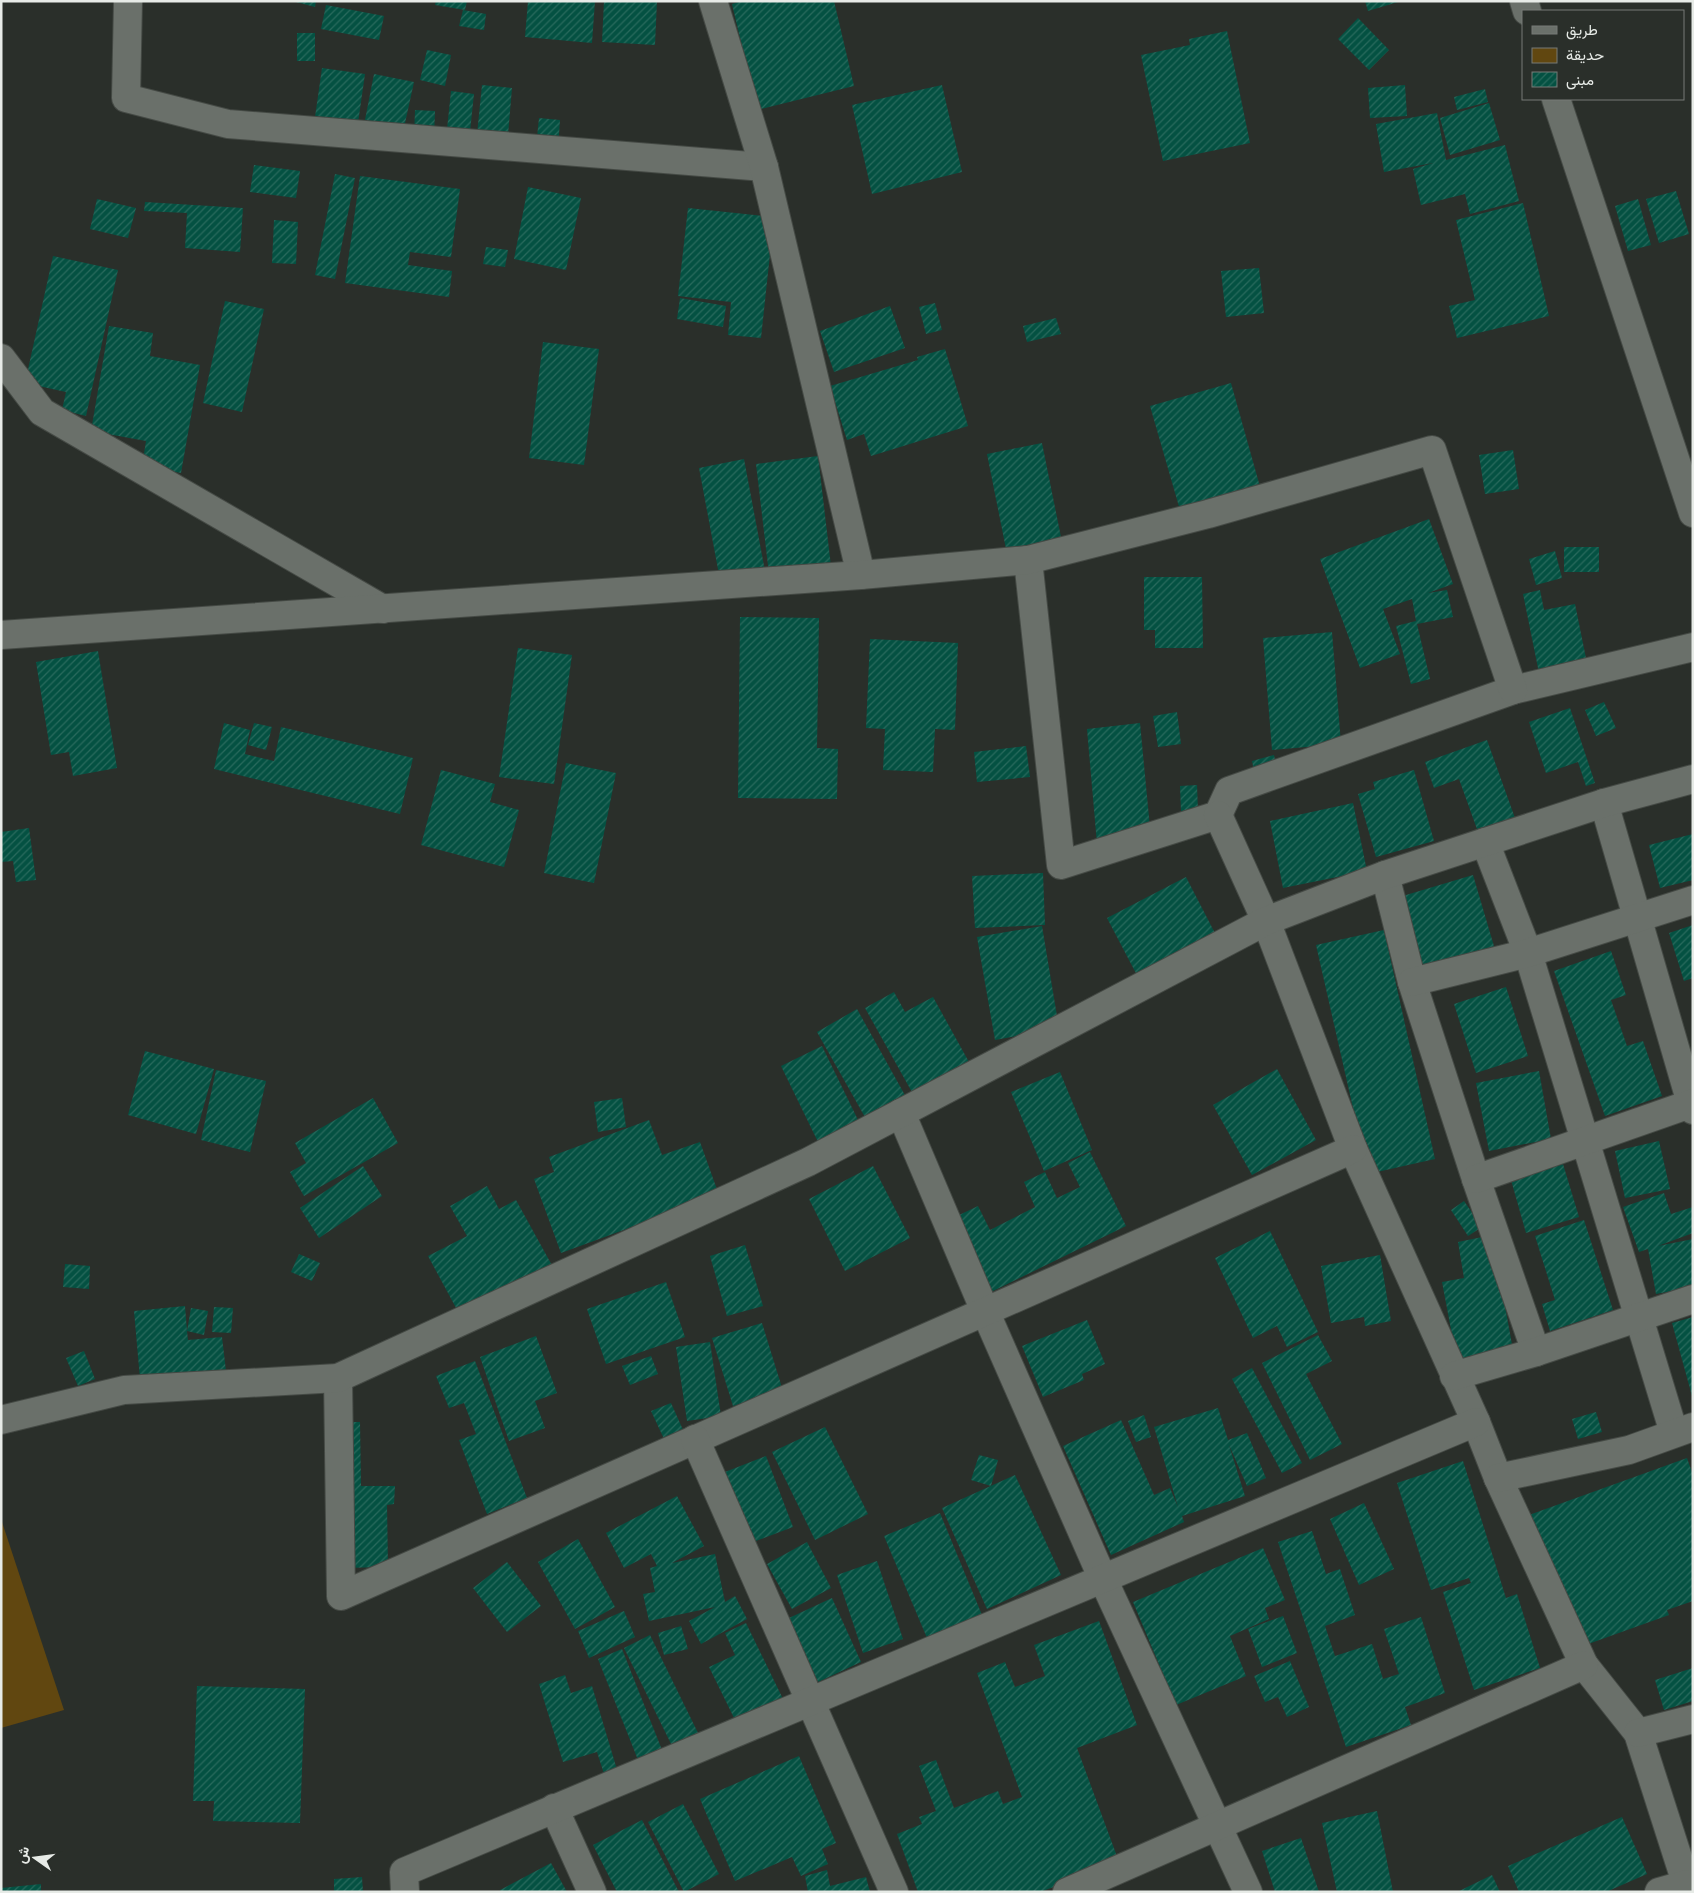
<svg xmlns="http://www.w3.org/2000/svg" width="1694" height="1893" font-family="'PT Sans Narrow',Vazirmatn,sans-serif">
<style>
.park{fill:#614710}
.building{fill:url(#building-hatch)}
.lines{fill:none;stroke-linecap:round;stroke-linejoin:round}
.street-casing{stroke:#454a45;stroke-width:30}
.secondary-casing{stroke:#454a45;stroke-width:30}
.street{stroke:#6a706a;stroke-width:28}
.secondary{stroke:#6a706a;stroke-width:28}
</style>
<defs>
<pattern id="building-hatch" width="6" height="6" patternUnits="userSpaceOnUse" patternTransform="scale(1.25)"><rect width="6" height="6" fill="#045142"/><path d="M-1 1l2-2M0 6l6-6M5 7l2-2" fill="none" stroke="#296a5d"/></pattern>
</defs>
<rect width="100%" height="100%" fill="#2a2f2a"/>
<!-- park -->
<polygon class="park" points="1,1519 64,1710 1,1728"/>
<!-- building -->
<g class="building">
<polygon points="292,1 316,1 315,7"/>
<polygon points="436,1 467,1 465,10 435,5"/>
<polygon points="528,1 595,1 592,43 525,37"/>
<polygon points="604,1 657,1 655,45 602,42"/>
<polygon points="742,1 834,1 854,86 757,110 732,4"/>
<polygon points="1365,1 1398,1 1398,2 1368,11"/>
<polygon points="326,5 384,16 379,40 321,29"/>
<polygon points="463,10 486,14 484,30 459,26"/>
<polygon points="1358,18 1389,50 1369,70 1338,39"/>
<polygon points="1227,31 1250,143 1163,161 1141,55 1190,45 1189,39"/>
<rect x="297" y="33" width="18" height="28"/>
<polygon points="427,50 451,55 445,86 420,80"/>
<polygon points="322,68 365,74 358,123 315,117"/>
<polygon points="374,74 414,82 402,137 363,130"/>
<polygon points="482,85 512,88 507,147 476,144"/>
<polygon points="942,85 962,172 872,194 852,105"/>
<polygon points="1405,85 1407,116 1370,118 1368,88"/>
<polygon points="1485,89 1488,102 1457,110 1454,97"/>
<polygon points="451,91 474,94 469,141 446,139"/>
<polygon points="1489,103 1500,140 1450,155 1440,118"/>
<polygon points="415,110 435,111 434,138 414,137"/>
<polygon points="1437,113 1446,160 1505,145 1519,201 1470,214 1465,194 1421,205 1413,169 1433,163 1384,172 1376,124"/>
<polygon points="539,118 560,120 558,149 536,147"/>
<polygon points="254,165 300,171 296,198 250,192"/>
<polygon points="335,174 355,178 335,279 315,275"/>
<polygon points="360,176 460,189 451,257 410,252 408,265 452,271 449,297 345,283"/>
<polygon points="528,187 581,198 566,270 514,259"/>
<polygon points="1676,191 1689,234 1659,243 1646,199"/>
<polygon points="97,199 136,208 128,238 90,229"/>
<polygon points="1638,199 1651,245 1628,251 1615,206"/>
<polygon points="145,202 243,208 240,252 185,248 187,213 144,211"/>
<polygon points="1523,203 1549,316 1457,338 1449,306 1475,300 1456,220"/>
<polygon points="688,208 774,217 761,338 728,335 731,302 678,296"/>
<polygon points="274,220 298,222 296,264 272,263"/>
<polygon points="486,247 508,250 505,267 483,264"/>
<polygon points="53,256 118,270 86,416 62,410 66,392 25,383"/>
<polygon points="1259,268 1264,313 1226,317 1221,271"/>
<polygon points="680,298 726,306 723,327 677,319"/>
<polygon points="225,301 264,309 242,412 203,403"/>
<polygon points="935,303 942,330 926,334 919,307"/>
<polygon points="890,306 905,348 834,372 820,331"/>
<polygon points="1056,318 1061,334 1027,342 1023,326"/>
<polygon points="109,326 153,333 150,356 200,365 181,473 142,466 146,441 91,431"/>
<polygon points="543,342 599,349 584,465 529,458"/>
<polygon points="945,349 968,426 871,456 864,434 847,440 830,386 918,360 917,357"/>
<polygon points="1231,383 1264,501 1184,524 1150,406"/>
<polygon points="1042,443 1063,547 1008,559 987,454"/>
<polygon points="1513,450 1519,489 1485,494 1479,455"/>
<polygon points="818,456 831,566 769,574 756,464"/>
<polygon points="744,459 765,571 720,580 699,468"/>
<polygon points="1429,519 1453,584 1428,593 1447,590 1453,617 1417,624 1430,679 1411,684 1396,626 1416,621 1412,599 1383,609 1400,654 1360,668 1320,559"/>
<rect x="1564" y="547" width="35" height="25"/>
<polygon points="1555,551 1562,578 1536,585 1529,559"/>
<polygon points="1144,577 1202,577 1203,648 1155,648 1155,630 1144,630"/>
<polygon points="1540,590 1544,610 1575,604 1587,663 1539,673 1523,594"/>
<polygon points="740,617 819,618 817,748 838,749 837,799 738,798"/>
<polygon points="1332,632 1341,744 1272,750 1263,638"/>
<polygon points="870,639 958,643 955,730 935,729 933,772 883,770 885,729 866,728"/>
<polygon points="518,648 572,655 554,784 499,777"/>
<polygon points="98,651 117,768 73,776 69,752 51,755 36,662"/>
<polygon points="1604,702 1616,728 1596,736 1585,710"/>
<polygon points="1570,708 1595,783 1586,786 1578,762 1546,773 1529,722"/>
<polygon points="1177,712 1181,744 1158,747 1153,716"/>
<polygon points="224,723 250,730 245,754 274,761 281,727 413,758 400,814 214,769"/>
<polygon points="254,723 272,727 266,750 248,745"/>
<polygon points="1140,723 1151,838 1097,844 1087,729"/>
<polygon points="1487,740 1515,818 1478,832 1459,779 1434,788 1425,762"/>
<polygon points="1026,746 1030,777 977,782 974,752"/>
<polygon points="1274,755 1278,775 1256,781 1252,761"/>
<polygon points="566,763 616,773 594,883 544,873"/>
<polygon points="441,770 495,784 490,802 519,810 504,867 421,845"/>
<polygon points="1414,770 1434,841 1376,857 1358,794 1375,789 1373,782"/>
<polygon points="1197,785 1198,811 1181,812 1180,786"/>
<polygon points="1353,803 1367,871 1283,888 1270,821"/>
<polygon points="29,828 36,880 16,882 13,861 1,862 1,832"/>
<polygon points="1693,834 1693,880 1660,888 1649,845"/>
<polygon points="1043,873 1045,925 975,928 972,876"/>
<polygon points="1473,875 1496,953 1421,977 1396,898"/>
<polygon points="1186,877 1218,939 1140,981 1107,918"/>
<polygon points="1693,925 1693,978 1684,981 1669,933"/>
<polygon points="1042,926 1059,1028 995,1040 977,937"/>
<polygon points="1384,930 1435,1159 1368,1174 1316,945"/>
<polygon points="1611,951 1626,995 1611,1000 1627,1046 1643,1041 1662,1096 1605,1116 1554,971"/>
<polygon points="1506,987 1528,1056 1476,1073 1454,1004"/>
<polygon points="894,992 905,1012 933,997 969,1062 913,1094 865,1008"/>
<polygon points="857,1009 906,1097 866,1119 817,1032"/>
<polygon points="822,1046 860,1124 819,1144 781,1066"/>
<polygon points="145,1051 214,1069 196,1134 128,1115"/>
<polygon points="1277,1069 1316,1140 1252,1175 1213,1105"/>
<polygon points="216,1070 266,1081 250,1152 201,1140"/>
<polygon points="1539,1071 1551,1139 1489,1151 1476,1083"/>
<polygon points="1060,1072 1092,1150 1044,1171 1011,1092"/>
<polygon points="373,1098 398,1143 304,1196 290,1172 306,1163 295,1143"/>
<polygon points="622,1098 626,1127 598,1132 594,1102"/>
<polygon points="649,1120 662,1155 700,1142 719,1195 561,1253 534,1179 554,1172 549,1157"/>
<polygon points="1659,1141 1670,1189 1625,1198 1615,1151"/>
<polygon points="1090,1152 1126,1226 991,1292 955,1217 978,1206 990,1230 1035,1207 1024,1182 1045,1172 1057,1198 1080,1187 1068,1163"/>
<polygon points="1563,1164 1579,1217 1526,1233 1511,1180"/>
<polygon points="363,1166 382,1196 319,1238 300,1208"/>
<polygon points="873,1166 910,1238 845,1271 809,1199"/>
<polygon points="487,1186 499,1209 516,1200 554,1269 462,1319 428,1256 467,1236 450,1206"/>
<polygon points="1664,1193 1671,1214 1693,1207 1693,1233 1658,1246 1693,1239 1693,1287 1656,1294 1648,1249 1639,1252 1623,1207"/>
<polygon points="1464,1201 1482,1227 1468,1236 1451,1210"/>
<polygon points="1584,1220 1613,1310 1550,1331 1542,1304 1555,1300 1535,1236"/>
<polygon points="1270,1231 1318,1332 1287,1347 1277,1326 1253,1338 1215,1258"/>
<polygon points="1492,1235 1513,1350 1457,1361 1442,1282 1464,1278 1458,1242"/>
<polygon points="745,1245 763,1306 727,1316 710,1256"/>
<polygon points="299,1254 320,1263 312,1281 291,1272"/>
<polygon points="1380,1255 1391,1321 1365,1326 1364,1317 1331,1323 1321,1266"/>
<polygon points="65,1264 90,1266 89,1289 63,1287"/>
<polygon points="666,1282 685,1337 606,1364 587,1309"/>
<polygon points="185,1306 187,1331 191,1308 208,1311 204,1335 187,1331 188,1340 222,1337 226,1371 140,1379 134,1311"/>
<polygon points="214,1307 233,1308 231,1333 212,1332"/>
<polygon points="1693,1317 1693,1396 1692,1396 1672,1323"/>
<polygon points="1087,1320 1105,1364 1082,1374 1084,1380 1043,1397 1022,1346"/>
<polygon points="762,1323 783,1391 733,1406 712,1338"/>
<polygon points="1318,1335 1332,1361 1306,1374 1342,1444 1310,1460 1262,1363"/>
<polygon points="536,1336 557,1393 535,1401 545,1428 509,1441 480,1357"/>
<polygon points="710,1342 721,1416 687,1421 676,1347"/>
<polygon points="84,1351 95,1379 78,1386 66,1358"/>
<polygon points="651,1356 658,1374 630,1385 622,1366"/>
<polygon points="475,1361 527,1498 487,1514 459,1440 476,1434 464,1403 449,1408 436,1376"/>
<polygon points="1252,1368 1302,1463 1282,1473 1232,1379"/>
<polygon points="671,1403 684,1432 665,1441 651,1411"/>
<polygon points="1218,1408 1228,1440 1247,1433 1266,1478 1247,1486 1229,1445 1245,1496 1182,1516 1184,1522 1111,1555 1063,1446 1121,1420 1154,1495 1170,1488 1178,1507 1154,1427"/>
<polygon points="1596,1412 1602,1432 1578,1439 1572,1419"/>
<polygon points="1144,1415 1151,1437 1136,1442 1128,1421"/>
<polygon points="340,1422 360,1422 361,1486 395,1486 394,1504 387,1505 388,1567 342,1568"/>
<polygon points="825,1427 868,1514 815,1540 772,1452"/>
<polygon points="979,1455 998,1460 991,1486 971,1480"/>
<polygon points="766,1456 793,1527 753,1542 725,1472"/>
<polygon points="1687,1458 1693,1475 1693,1601 1667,1610 1669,1615 1577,1648 1529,1515"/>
<polygon points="1463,1461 1506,1598 1517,1594 1540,1668 1474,1690 1443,1592 1471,1583 1469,1578 1431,1590 1397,1483"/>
<polygon points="1015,1475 1061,1575 987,1609 942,1508"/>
<polygon points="677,1496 704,1546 672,1563 715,1554 725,1602 735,1596 747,1619 701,1644 689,1621 715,1607 649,1621 643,1594 655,1592 650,1568 657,1566 651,1554 624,1568 606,1533"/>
<polygon points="1364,1503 1394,1569 1359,1585 1330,1519"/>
<polygon points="940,1513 982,1615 927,1638 884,1536"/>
<polygon points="1312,1531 1326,1574 1340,1569 1355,1615 1325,1626 1335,1656 1372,1644 1383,1679 1399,1674 1384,1629 1421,1617 1445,1693 1405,1707 1411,1725 1346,1747 1278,1542"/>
<polygon points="578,1539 615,1607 575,1629 538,1562"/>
<polygon points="807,1542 831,1588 792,1609 767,1564"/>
<polygon points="1263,1548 1285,1600 1265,1608 1269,1619 1230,1636 1246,1676 1176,1705 1133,1602"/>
<polygon points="877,1561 903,1639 863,1653 837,1575"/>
<polygon points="507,1562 541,1606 507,1632 473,1588"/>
<polygon points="832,1598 861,1662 818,1682 789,1618"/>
<polygon points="624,1611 635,1637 589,1658 578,1631"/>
<polygon points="1283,1616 1297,1653 1262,1667 1248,1629"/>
<polygon points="1099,1621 1137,1725 1077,1748 1118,1859 1086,1875 1040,1892 918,1892 897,1834 922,1824 919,1817 936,1811 919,1766 936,1760 954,1808 998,1791 1003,1804 1022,1797 977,1673 1005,1662 1015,1687 1045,1676 1034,1645"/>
<polygon points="746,1623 783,1699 736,1722 709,1667 735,1655 725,1633"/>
<polygon points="681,1626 688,1649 664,1655 658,1633"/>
<polygon points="650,1635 700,1737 674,1750 624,1648"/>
<polygon points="622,1649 664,1755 640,1765 598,1659"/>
<polygon points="1290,1661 1309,1707 1287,1717 1278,1697 1265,1702 1254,1676"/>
<polygon points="1693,1668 1693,1701 1664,1710 1655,1680"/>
<polygon points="565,1675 571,1693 592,1686 618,1773 605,1777 597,1752 563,1762 539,1684"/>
<polygon points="197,1686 305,1689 300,1823 213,1821 214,1801 193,1801"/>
<polygon points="799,1756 836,1843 822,1849 828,1864 801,1876 792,1857 735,1881 700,1799"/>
<polygon points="683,1804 719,1874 684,1892 648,1822"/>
<polygon points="1377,1811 1393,1892 1337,1892 1322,1823"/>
<polygon points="1622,1817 1647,1874 1606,1892 1519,1892 1508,1866"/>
<polygon points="642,1820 679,1892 617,1892 593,1845"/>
<polygon points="1301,1838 1319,1892 1275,1892 1262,1851"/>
<polygon points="551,1863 567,1892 501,1892 500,1890"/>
<polygon points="827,1870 830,1886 866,1877 870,1892 808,1892 805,1876"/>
<polygon points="1492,1875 1500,1892 1457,1892"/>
<polygon points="362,1877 363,1892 334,1892 334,1879"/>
<polygon points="41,1884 41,1892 1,1892 1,1888"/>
</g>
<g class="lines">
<defs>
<g id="street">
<polyline points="128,1 126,98 228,124 764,167"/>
<polyline points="713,1 764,167 861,575"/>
<polyline points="1,358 42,412 383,609"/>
<polyline points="1028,560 1061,865 1218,815 1229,791 1513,690 1693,647"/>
<polyline points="1,635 861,575 1028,560 1208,514 1432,450 1513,690"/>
<polyline points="1604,803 1693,1110"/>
<polyline points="1218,815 1266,921 1353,1149 1476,1422 1498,1478 1584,1665 1638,1733 1689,1892"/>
<polyline points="1485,842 1528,953 1674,1433"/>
<polyline points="1385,875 1412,982 1476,1179 1536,1352"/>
<polyline points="1412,982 1528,953 1693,900"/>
<polyline points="901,1113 985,1311 1102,1577 1248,1892"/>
<polyline points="1476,1179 1693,1103"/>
<polyline points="1454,1376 1536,1352 1693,1299"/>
<polyline points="338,1378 341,1596 1353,1149"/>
<polyline points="1,1420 124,1390 338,1378 808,1162 1266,921 1385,875 1604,803 1693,779"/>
<polyline points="695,1439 894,1892"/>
<polyline points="1498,1478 1629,1450 1693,1427"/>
<polyline points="1638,1733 1693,1719"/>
<polyline points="554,1808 592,1892"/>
<polyline points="405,1892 404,1872 1476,1422"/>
<polyline points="1067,1892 1584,1665"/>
<polyline points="1659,1892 1687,1884"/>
</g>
<g id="secondary">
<polyline points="1524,1 1527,11"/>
<polyline points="1556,99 1693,513"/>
</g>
</defs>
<!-- street casing -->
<use href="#street" class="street-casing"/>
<!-- secondary casing -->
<use href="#secondary" class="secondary-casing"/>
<!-- street -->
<use href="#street" class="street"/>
<!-- secondary -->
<use href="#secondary" class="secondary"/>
</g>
<!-- border -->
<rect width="1694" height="1893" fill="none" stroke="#e7ebe7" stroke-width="5"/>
<!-- legend -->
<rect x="1522" y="10" width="162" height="90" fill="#2a2f2a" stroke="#767a76"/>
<rect x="1532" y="26" width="25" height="8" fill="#6a706a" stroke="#767a76"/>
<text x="1566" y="35" font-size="15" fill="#e7ebe7">طريق</text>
<rect x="1532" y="48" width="25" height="15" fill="#614710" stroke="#767a76"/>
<text x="1566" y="60" font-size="15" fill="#e7ebe7">حديقة</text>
<rect x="1532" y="72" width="25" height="15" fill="url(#building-hatch)" stroke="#767a76"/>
<text x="1566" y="85" font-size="15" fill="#e7ebe7">مبنى</text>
<!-- north arrow -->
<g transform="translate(35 1858) rotate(284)" stroke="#2a2f2a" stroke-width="4" paint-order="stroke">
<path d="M0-4L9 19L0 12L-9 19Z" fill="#e7ebe7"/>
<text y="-8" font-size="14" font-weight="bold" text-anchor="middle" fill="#e7ebe7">ش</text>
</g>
</svg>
